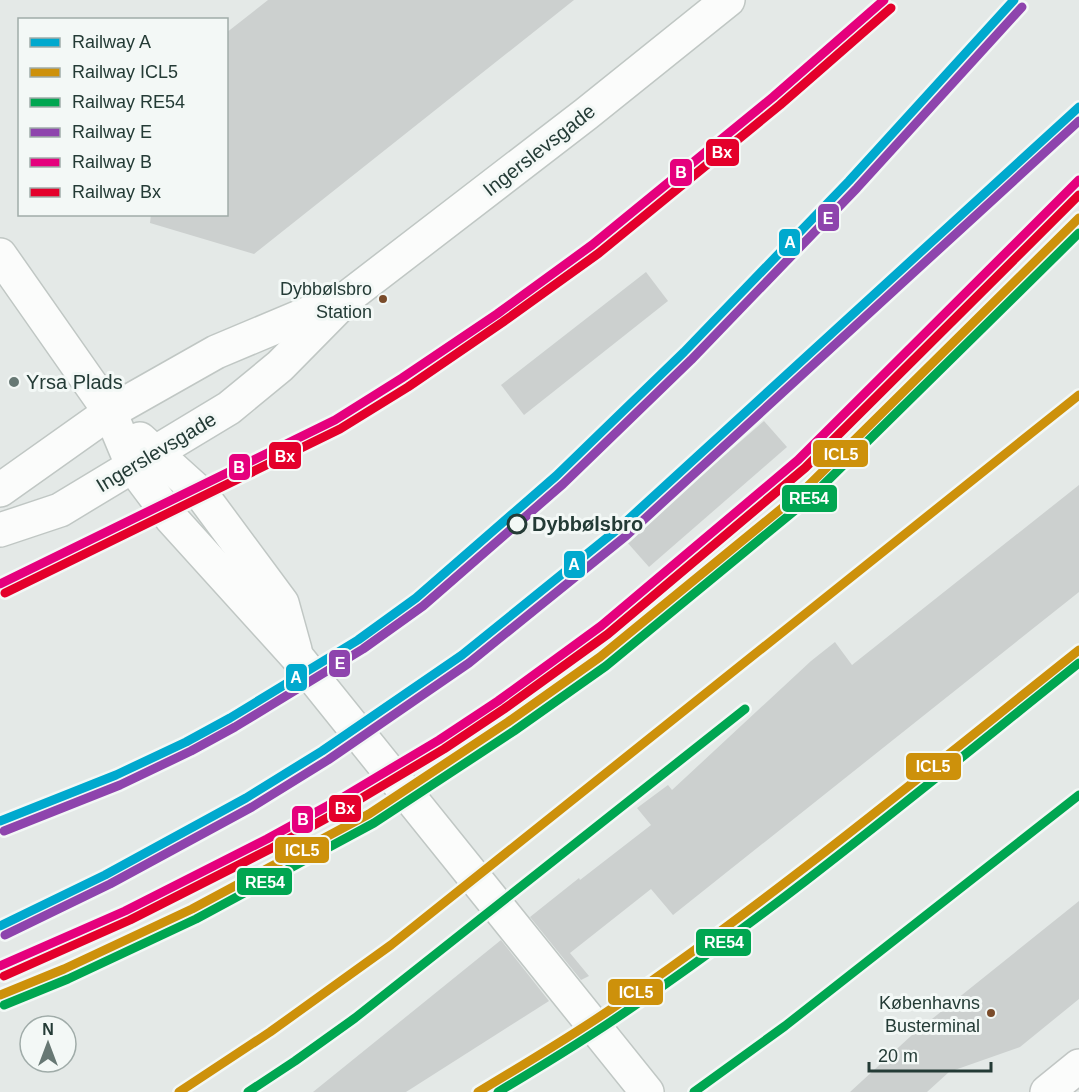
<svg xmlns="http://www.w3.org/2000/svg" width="1079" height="1092" font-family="Helvetica,sans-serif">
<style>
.building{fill:#ccd0cf}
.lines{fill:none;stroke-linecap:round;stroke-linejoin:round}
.street-casing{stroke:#c1c6c4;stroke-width:36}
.secondary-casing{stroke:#c0c7c4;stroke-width:36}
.street{stroke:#fbfcfb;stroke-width:33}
.secondary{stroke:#fbfcfb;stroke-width:33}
.rail-1-casing{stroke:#f3f8f6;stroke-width:14}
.rail-2-casing{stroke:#f3f8f6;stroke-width:14}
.rail-3-casing{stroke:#f3f8f6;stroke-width:14}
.rail-4-casing{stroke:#f3f8f6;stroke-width:14}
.rail-5-casing{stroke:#f3f8f6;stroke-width:14}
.rail-6-casing{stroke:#f3f8f6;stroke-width:14}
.rail-1{stroke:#00a9ce;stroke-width:9}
.rail-2{stroke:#cd910b;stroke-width:9}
.rail-3{stroke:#00a651;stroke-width:9}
.rail-4{stroke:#8e44ad;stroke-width:9}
.rail-5{stroke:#e5007d;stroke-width:9}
.rail-6{stroke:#e4002b;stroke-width:9}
.bus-dot{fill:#7a4b2a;stroke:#f3f8f6;stroke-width:2}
.poi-dot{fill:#677874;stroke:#f3f8f6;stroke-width:2}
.stop-dot{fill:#f3f8f6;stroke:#243b36;stroke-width:3}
.labels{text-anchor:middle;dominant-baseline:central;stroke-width:6;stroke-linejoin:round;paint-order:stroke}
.bus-label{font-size:18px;fill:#243b36;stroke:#f3f8f6;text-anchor:end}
.street-label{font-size:20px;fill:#243b36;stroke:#f3f8f6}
.poi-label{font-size:20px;fill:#243b36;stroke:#f3f8f6;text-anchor:start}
.stop-label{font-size:20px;font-weight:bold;fill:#243b36;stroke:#f3f8f6;text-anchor:start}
.line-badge{stroke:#f3f8f6;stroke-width:2}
.badge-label{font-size:16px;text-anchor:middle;font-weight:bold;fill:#fff}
</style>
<rect width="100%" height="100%" fill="#e4e9e7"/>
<!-- building -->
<g class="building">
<polygon points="268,0 574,0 254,254 150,223 151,214 226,214 226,33"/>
<polygon points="646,272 668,301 524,415 501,385"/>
<polygon points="764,421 787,447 649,567 626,541"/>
<polygon points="1079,485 1079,592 673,915 651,889 570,953 589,976 581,980 530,917 579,878 580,880 651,825 637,808 668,785 672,790 811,661 835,642 852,665"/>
<polygon points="1079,901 1079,999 1020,1047 949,1072 927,1092 850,1092 912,1035"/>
<polygon points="501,940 549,1001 406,1092 313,1092"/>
</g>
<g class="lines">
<defs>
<polyline id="street" points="1047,1092 1079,1066"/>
<g id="secondary">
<polyline points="0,255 110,412 133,467 172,519 297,657 647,1092"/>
<polyline points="140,439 202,495 282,603 295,650"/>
<polyline points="0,490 110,412 216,352 335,302"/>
<polyline points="0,530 60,510 229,408 280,366 348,297 586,114 728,0"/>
</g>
</defs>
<!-- street casing -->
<use href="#street" class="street-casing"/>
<!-- secondary casing -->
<use href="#secondary" class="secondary-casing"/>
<!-- street -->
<use href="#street" class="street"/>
<!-- secondary -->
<use href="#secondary" class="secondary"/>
<defs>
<g id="rail-1">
<polyline points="0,821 116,775 186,742 230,718 358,640 416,598 556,476 684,352 849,181 1014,0"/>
<polyline points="0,926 105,875 246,798 322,751 462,655 619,528 1079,107"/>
</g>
<g id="rail-2">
<polyline points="0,995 64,969 192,909 369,814 508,722 600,657 803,491 1079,218"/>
<polyline points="179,1092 270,1032 391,945 1079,395"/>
<path d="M478,1092C525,1064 572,1036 617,1005C777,895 927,771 1079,650"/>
</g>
<g id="rail-3">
<polyline points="4,1005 68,979 196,919 374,823 514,731 606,666 810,498 1079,233"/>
<polyline points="248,1092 295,1061 355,1018 745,709"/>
<path d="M498,1092C535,1070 571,1048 606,1025C771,915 924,787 1079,663"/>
<polyline points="694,1092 785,1026 1079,795"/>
</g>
<g id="rail-4">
<polyline points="4,831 120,785 191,751 235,727 363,649 423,606 563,484 691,360 857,188 1022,7"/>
<polyline points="5,935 110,884 252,807 328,760 469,663 626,536 1079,121"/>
</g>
<g id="rail-5">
<polyline points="0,584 335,420 402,378 497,314 592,245 773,97 884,0"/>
<polyline points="0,966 125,911 267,839 340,799 439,740 498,701 601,626 798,460 1079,180"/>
</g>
<g id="rail-6">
<polyline points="5,593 340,429 408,387 503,322 599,253 780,105 891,8"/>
<polyline points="4,976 130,920 272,848 345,808 444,749 504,709 608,634 805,468 1079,195"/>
</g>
</defs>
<!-- rail-1 casing -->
<use href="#rail-1" class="rail-1-casing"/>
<!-- rail-2 casing -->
<use href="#rail-2" class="rail-2-casing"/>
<!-- rail-3 casing -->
<use href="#rail-3" class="rail-3-casing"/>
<!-- rail-4 casing -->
<use href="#rail-4" class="rail-4-casing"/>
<!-- rail-5 casing -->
<use href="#rail-5" class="rail-5-casing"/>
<!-- rail-6 casing -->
<use href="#rail-6" class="rail-6-casing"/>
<!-- rail-1 -->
<use href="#rail-1" class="rail-1"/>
<!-- rail-2 -->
<use href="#rail-2" class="rail-2"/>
<!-- rail-3 -->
<use href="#rail-3" class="rail-3"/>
<!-- rail-4 -->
<use href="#rail-4" class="rail-4"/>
<!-- rail-5 -->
<use href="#rail-5" class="rail-5"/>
<!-- rail-6 -->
<use href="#rail-6" class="rail-6"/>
</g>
<!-- markers -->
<g class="bus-dot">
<circle cx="383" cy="299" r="5"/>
<circle cx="991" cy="1013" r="5"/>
</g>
<circle class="poi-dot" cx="14" cy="382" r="6"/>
<circle class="stop-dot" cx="517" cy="524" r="9"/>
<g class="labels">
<!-- bus labels -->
<g class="bus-label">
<text x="372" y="289">Dybbølsbro<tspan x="372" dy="23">Station</tspan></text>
<text x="980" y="1003">Københavns<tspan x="980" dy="23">Busterminal</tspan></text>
</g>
<!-- street labels -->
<g class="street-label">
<text transform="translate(539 150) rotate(-38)">Ingerslevsgade</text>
<text transform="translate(156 452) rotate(-31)">Ingerslevsgade</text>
</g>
<!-- poi labels -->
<g class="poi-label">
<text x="26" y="382">Yrsa Plads</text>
</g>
<!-- stop labels -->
<g class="stop-label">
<text x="532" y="524">Dybbølsbro</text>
</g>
</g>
<g class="line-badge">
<rect x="705" y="138" width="35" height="29" rx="6" fill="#e4002b"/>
<rect x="669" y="158" width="24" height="29" rx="6" fill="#e5007d"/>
<rect x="817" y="203" width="23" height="29" rx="6" fill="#8e44ad"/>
<rect x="778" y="228" width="23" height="29" rx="6" fill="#00a9ce"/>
<rect x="812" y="439" width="57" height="29" rx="6" fill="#cd910b"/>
<rect x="268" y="441" width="34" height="29" rx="6" fill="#e4002b"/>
<rect x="228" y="453" width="23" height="28" rx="6" fill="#e5007d"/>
<rect x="781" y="484" width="57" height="29" rx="6" fill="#00a651"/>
<rect x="563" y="550" width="23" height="29" rx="6" fill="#00a9ce"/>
<rect x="328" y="649" width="23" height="29" rx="6" fill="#8e44ad"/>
<rect x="285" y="663" width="23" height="29" rx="6" fill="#00a9ce"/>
<rect x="905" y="752" width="57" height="29" rx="6" fill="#cd910b"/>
<rect x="328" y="794" width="34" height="29" rx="6" fill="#e4002b"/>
<rect x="291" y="805" width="23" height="29" rx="6" fill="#e5007d"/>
<rect x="274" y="836" width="56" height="28" rx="6" fill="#cd910b"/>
<rect x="236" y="867" width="57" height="29" rx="6" fill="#00a651"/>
<rect x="695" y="928" width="57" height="29" rx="6" fill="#00a651"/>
<rect x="607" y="978" width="57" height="28" rx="6" fill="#cd910b"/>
</g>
<g class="badge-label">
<text x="722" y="158">Bx</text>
<text x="681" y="178">B</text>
<text x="828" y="224">E</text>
<text x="790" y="248">A</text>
<text x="841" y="460">ICL5</text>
<text x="285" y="462">Bx</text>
<text x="239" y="473">B</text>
<text x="809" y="504">RE54</text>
<text x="574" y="570">A</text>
<text x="340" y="669">E</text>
<text x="296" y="683">A</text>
<text x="933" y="772">ICL5</text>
<text x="345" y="814">Bx</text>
<text x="303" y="825">B</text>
<text x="302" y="856">ICL5</text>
<text x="265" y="888">RE54</text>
<text x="724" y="948">RE54</text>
<text x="636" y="998">ICL5</text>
</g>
<!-- legend -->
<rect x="18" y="18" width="210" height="198" fill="#f3f8f6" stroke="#a0aca9" stroke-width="1.5"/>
<rect x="30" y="38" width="30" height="9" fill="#00a9ce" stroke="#a0aca9" stroke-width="1.5"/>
<text x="72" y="48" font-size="18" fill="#243b36">Railway A</text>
<rect x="30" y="68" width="30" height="9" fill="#cd910b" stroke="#a0aca9" stroke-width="1.5"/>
<text x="72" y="78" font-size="18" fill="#243b36">Railway ICL5</text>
<rect x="30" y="98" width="30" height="9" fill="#00a651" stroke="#a0aca9" stroke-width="1.5"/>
<text x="72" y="108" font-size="18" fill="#243b36">Railway RE54</text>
<rect x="30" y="128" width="30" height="9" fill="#8e44ad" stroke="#a0aca9" stroke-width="1.5"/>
<text x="72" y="138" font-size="18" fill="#243b36">Railway E</text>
<rect x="30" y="158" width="30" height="9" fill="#e5007d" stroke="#a0aca9" stroke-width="1.5"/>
<text x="72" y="168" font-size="18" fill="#243b36">Railway B</text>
<rect x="30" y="188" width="30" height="9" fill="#e4002b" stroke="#a0aca9" stroke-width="1.5"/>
<text x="72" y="198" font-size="18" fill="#243b36">Railway Bx</text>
<!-- north arrow -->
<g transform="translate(48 1044)"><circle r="28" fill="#f3f8f6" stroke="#a0aca9" stroke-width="1.5"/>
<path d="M0-4.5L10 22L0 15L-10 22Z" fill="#677874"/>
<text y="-9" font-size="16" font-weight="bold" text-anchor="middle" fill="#243b36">N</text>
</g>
<!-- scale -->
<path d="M869 1062v9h122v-9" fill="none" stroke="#243b36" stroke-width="3"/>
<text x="878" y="1062" font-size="18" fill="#243b36" stroke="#f3f8f6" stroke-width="4.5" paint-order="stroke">20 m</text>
</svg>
